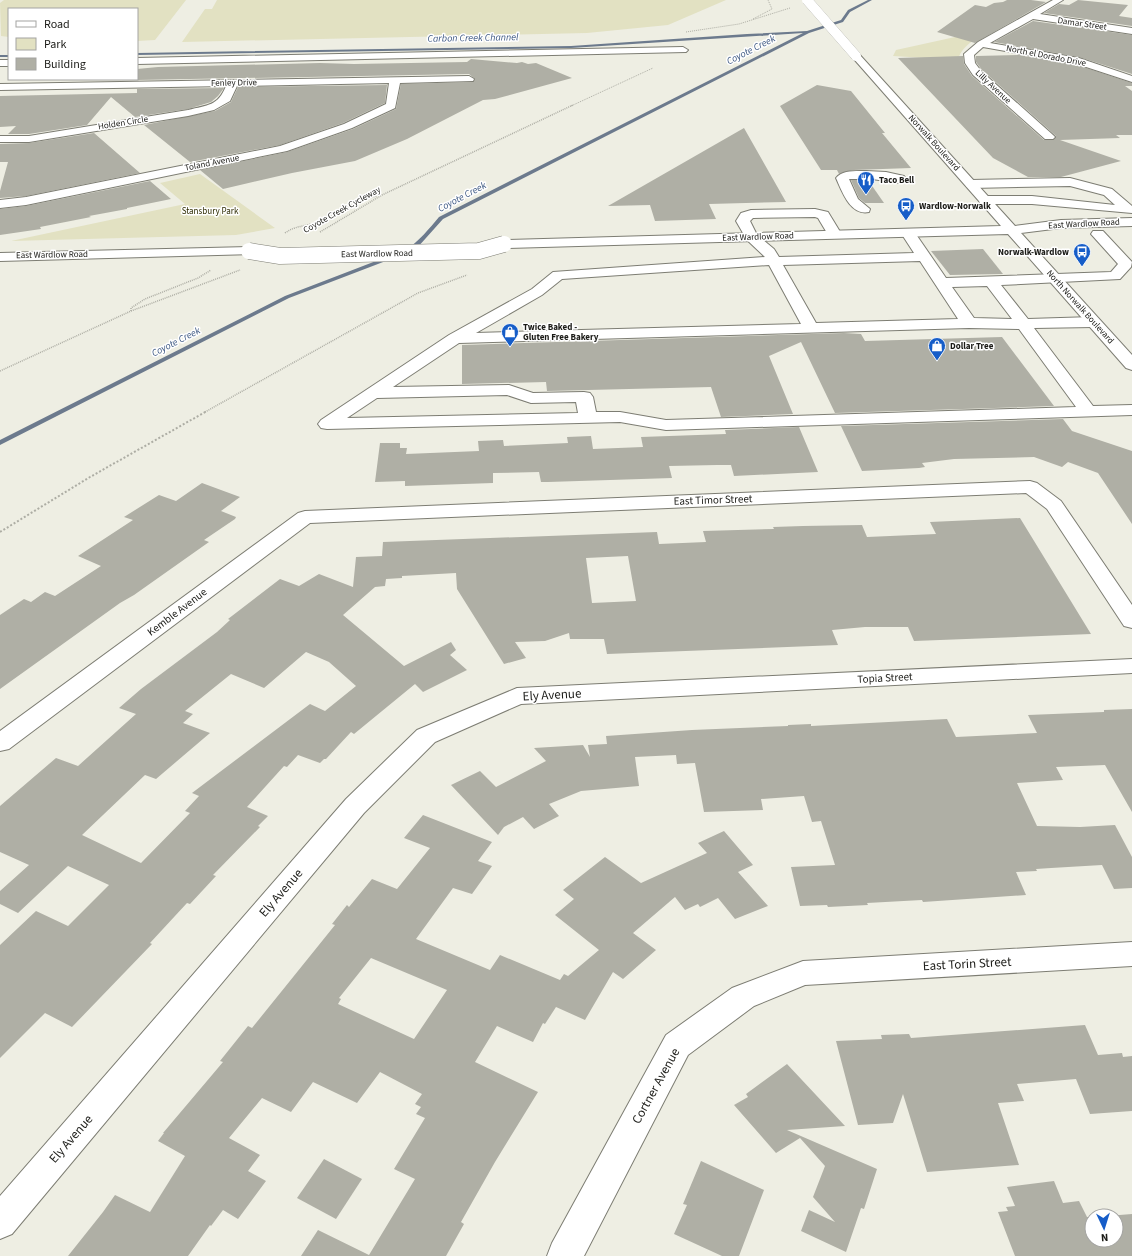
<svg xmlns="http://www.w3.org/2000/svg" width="1132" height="1256" font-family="'Source Sans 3',sans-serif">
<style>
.green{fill:#e2e1c2}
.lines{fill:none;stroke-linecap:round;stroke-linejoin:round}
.stream{fill:#6c7a8d;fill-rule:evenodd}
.building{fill:#afafa5;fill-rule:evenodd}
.minor-casing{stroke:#7d7d73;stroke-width:2}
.major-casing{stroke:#7d7d73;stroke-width:2}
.path-far2{stroke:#adada4;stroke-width:1;stroke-dasharray:1 1;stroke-linecap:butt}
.path-far1{stroke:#adada4;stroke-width:1.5;stroke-dasharray:1 1;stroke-linecap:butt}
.path{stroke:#adada4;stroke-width:2;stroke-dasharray:2 2;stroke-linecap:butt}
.minor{fill:#fff;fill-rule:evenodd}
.major{fill:#fff;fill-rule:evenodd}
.major-bridge-far1-casing{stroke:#7d7d73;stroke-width:10;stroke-linecap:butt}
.major-bridge-casing{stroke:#7d7d73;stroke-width:17;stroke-linecap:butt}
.major-bridge-far1{stroke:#fff;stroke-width:10}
.major-bridge{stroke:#fff;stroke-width:16}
.labels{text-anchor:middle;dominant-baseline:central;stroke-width:3;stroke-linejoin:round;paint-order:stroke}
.far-street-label{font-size:9px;fill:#1b1b17;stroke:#fff}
.far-poi-label{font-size:9px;font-weight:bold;fill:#1b1b17;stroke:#fff;text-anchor:start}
.far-park-label{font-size:9px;fill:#2d2b00;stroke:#fff}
.far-water-label{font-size:10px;font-style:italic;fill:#3d5883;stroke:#fff}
.street-label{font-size:11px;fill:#1b1b17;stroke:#fff}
.near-street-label{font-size:13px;fill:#1b1b17;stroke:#fff}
</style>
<rect width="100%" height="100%" fill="#eeeee3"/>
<!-- green -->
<g class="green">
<polygon points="4,0 186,0 155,40 137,41 137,9 9,9 9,37 1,36 0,3"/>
<polygon points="217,0 726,0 668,25 587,33 182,42 205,9 212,9"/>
<path d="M996,28C982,36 962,43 958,60L893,56L896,50Z"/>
<polygon points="200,174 275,228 236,235 11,241 185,204 160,183"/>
</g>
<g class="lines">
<!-- stream -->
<g class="stream">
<path d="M868,0H872L850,12L843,22L809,33L443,219L417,248L409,252L406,250C419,241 429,229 439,217L803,33L571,48L137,55V53L571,46L747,34L807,31L841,20L848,10Z"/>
<rect x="0" y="55" width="9" height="2"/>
<polygon points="389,256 391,257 391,259 289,298 0,445 0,440 285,296"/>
</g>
</g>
<!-- building -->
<g class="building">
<polygon points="1007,0 1031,0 1046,2 975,43 937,32 975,5 986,7 994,3 1003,2"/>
<polygon points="1078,0 1128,5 1119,16 1132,18 1132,26 1044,13 1059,4 1069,5"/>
<polygon points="1033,21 1132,35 1132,74 1079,57 994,42"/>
<polygon points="1019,55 1077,65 1132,83 1132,86 1125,86 1132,91 1132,135 1116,135 1120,138 1060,140 1121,161 1061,177 1028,177 993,158 898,58 963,56 964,64 972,76 1044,140 1053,140 1056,136 982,70 976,62 976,56"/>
<polygon points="471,59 517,63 522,62 528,64 536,63 572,78 495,99 483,100 407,139 355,161 292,173 223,189 200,170 287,152 353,129 396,109 401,84 473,82 475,79 469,74 137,80 137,69 158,67 320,63 354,64 467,62"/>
<polygon points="387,85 385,103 343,123 280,145 190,162 144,125 215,111 231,102 238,87"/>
<polygon points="817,85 851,91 885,133 882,133 911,168 854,170 839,174 837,170 821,170 780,106"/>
<polygon points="224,88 218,96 211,102 188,109 135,117 111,97 87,125 29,134 8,134 16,126 0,127 0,96 137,93 137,89"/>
<polygon points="744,128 786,202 709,204 716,219 655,221 650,205 608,206"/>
<polygon points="94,133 140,173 26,196 0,198 0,191 8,162 0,162 0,144 29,143"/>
<polygon points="851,180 868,180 884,203 865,203 859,198"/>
<polygon points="150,181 171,199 127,208 127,209 89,216 91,217 40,227 41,229 0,235 0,209 26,206"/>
<polygon points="983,249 1003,274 950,275 931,251"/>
<polygon points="844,333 861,334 865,341 1002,337 1054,406 835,413 801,342 769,356 793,414 721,417 711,387 547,391 546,382 462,384 462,345"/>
<polygon points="1063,419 1072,431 1132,451 1132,524 1098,473 1068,462 1062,467 1034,457 954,459 922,463 925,467 919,468 862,471 841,426"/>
<polygon points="799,427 818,472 734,476 731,465 717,465 669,466 672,478 548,482 541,482 539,472 493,473 493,483 405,486 405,481 375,482 380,443 400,443 400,448 407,448 406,454 479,451 478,441 503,440 504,446 568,443 567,437 591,436 593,449 643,447 641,437 726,434 725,430"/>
<polygon points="202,483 240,497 221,511 236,517 235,519 204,540 209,542 134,595 120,603 0,689 0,615 24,599 31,602 45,592 55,596 101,566 78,556 133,520 124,517 159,495 176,501"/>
<path d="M1020,518L1091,634L914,641L908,627H865L832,630L838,645L607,654L604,639H570L569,633L545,641L515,642L526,658L504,664L457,589L456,573L402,576V578L386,579L385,586L375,587L343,615L404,666L451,642L456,650L450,655L467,670L423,692L415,684L354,734L351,732L326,759H324L320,763L298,755L287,767L284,766L247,807L268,816L258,826L260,827L213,875L216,876L190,904L187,903L150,943L152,944L72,1027L45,1013L0,1058V945L36,911L68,926L109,885L68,866L18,913L0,904V891L29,865L0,852V806L56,758L78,766L136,714L119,708L141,689L217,632L230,620L228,619L280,579L299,586L319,574L353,587L356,557L382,556L383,542L657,532L659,544L706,542L703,531L774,529L773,527L803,526L862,525L867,537L936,534L930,522ZM628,556L636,601L592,603L586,558ZM306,652L329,662L356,686L325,711L310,704L192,793L199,796L185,811L190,813L141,863L82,835L145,775L156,779L210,733L183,723L193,714L185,711L231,674L264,688Z"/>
<polygon points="1132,709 1132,812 1105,765 1056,767 1063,780 1017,783 1037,826 1080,827 1115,825 1132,857 1132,888 1114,889 1102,865 1051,868 1036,869 1037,871 1016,872 1026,895 923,902 922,900 867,903 868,905 828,907 827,905 800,906 791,867 835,865 821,821 812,822 804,796 761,799 763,810 704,812 695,763 677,764 676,755 635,757 639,786 581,791 549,804 559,816 534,829 523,817 504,827 498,835 451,785 480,771 496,787 546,761 534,748 583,745 590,757 588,745 607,744 606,736 692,730 788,726 788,725 811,724 811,726 947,719 956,737 1037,733 1028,715 1104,712 1104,710"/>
<path d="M423,815L492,842L478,861L492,866L472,894L453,888L416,939L490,970L500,955L560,980L564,974L568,976L599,950L555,915L574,899L563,890L605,857L641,883L707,853L698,843L724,831L753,865L738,872L768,906L735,919L718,898L700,907L698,904L685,910L675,897L633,933L656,950L623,979L613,972L585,1020L556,1007L545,1024L543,1023L533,1042L497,1026L475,1062L538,1092L495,1162L461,1222L464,1224L446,1256H301L318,1230L369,1255L415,1179L394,1169L425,1118L416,1114L421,1107L415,1104L422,1094L380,1072L357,1103L313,1082L291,1112L262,1098L229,1138L260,1155L248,1171L266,1181L238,1219L223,1210L211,1226L210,1225L188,1256H68L103,1212L115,1195L150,1212L185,1156L158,1141L164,1133H163L223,1062L220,1061L248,1026L252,1028L335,925L332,924L347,905L349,907L372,879L397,889L430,848L404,838ZM371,958L447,990L414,1039L338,1004L341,999L339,998Z"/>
<polygon points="1085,1025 1098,1055 1122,1053 1123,1057 1132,1056 1132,1111 1090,1114 1076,1079 1017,1084 1024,1101 998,1103 1019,1165 927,1172 903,1094 893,1123 858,1125 836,1041 882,1039 881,1035 909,1034 911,1038"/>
<polygon points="787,1064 845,1126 787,1130 877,1169 864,1209 861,1208 846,1252 801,1231 809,1210 835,1222 813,1197 825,1166 800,1138 776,1153 734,1105 748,1097 746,1094"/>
<polygon points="324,1159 362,1179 336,1219 297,1198"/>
<polygon points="701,1161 764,1190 739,1256 722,1256 674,1234 687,1205 683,1204"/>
<polygon points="1054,1181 1063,1203 1079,1201 1087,1217 1092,1217 1092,1240 1116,1240 1116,1216 1107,1216 1132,1214 1132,1256 1015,1256 998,1212 1008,1211 1006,1207 1015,1206 1007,1187"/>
</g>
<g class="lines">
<defs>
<g id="minor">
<polygon points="1053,0 1063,0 1040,14 1132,28 1132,34 1033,19 990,43 1079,58 1132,76 1132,82 1077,64 983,47 974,55 975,63 981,71 1053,135 1055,137 1053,139 1045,139 973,75 965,63 964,54 978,42"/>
<polygon points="683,47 688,50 686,52 137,64 137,58"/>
<rect x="0" y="60" width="9" height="6"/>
<path d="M469,76L474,79L473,81L400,83L395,108L352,128L287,151L26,205L0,208V200L26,197L280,146L344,124L386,104L389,83L237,86L230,101L214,110L188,116L29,142H0V136H29L188,110C208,105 218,106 226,86L0,90V84Z"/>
<path d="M866,171L886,172L904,176L906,179L904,182L900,183L872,179H849L858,199L870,209L869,212C850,216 842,191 836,178C842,170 856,171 866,171Z"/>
<polygon points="1070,178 1112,189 1132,206 1132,213 1032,204 985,204 980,203 979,200 980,197 985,196 1032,196 1115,205 1104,195 1070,186 971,188 967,187 965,184 967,181 971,180"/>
<path d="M815,209L828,212L842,235L840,238H830L818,218L815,217L753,218L750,221L757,235L774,249L779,257L914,253L901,233L903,230H913L946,278L1111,272L1118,264L1091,234L1093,231H1103L1132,262L1131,267L1120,279L1001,285L1028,319L1093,317L1098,319L1101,322L1098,325L1093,327L1034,328L1093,406L1132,405V415L666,430L620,422L327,429L321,428L318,424L321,420L449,335L532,289L553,272L765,257L747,240L736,221L741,213L751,210ZM920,261L958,319L816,323L783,265ZM769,265L801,324L476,333L542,295L562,279ZM987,286L1012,319L974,318L952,287ZM969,328L1019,329L1076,407L666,420L620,412H596L593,397L590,393L584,392L533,393L509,385L393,387L459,343ZM507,395L531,403L576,402L578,413L347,418L377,398Z"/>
<polygon points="1030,481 1037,483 1061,501 1132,605 1132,628 1124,626 1047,509 1026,493 310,523 9,749 0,751 0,731 298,513 305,511"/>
<polygon points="1132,659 1132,673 521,704 435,742 364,813 12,1234 0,1239 0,1196 346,799 417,730 517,688"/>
<polygon points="1132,942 1132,966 805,985 754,1006 688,1055 584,1256 547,1256 552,1243 666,1035 732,988 803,961"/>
</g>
<g id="major">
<polygon points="856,53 859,54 1015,226 1061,220 1132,218 1132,226 1061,228 1021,233 1132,355 1132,370 1126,368 1008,234 504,248 499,247 497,244 499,241 504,240 1001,226 853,58 851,56 853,54"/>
<polygon points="249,247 254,248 256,251 254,254 0,261 0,253"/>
</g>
</defs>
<!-- minor casing -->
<use href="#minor" class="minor-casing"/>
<!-- major casing -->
<use href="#major" class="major-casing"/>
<!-- path-far2 -->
<g class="path-far2">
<polyline points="753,19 772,9 768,0"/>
<polyline points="686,32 739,24 790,8"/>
<polyline points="571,106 653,68"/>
</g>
<!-- path-far1 -->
<g class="path-far1">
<polyline points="320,232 382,195 573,105"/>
<path d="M285,233C296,225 305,227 317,222C338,214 355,201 377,196"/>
<polyline points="131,311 131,308 145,299 198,278 211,270"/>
<polyline points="0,371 131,311 240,270"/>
<polyline points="205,412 418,293 467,275"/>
</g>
<!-- path -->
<polyline class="path" points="0,532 90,477 207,411"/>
<!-- minor -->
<use href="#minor" class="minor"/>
<!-- major -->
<use href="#major" class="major"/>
<defs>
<polyline id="major-bridge-far1" points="807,0 856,56"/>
<polyline id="major-bridge" points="249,251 280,256 479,251 504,244"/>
</defs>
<!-- major-bridge-far1 casing -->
<use href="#major-bridge-far1" class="major-bridge-far1-casing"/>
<!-- major-bridge casing -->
<use href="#major-bridge" class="major-bridge-casing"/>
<!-- major-bridge-far1 -->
<use href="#major-bridge-far1" class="major-bridge-far1"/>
<!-- major-bridge -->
<use href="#major-bridge" class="major-bridge"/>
</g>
<!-- icons -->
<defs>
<symbol id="restaurant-pin" viewBox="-11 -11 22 30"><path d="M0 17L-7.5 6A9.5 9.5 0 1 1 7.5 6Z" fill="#165dc8" stroke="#fff"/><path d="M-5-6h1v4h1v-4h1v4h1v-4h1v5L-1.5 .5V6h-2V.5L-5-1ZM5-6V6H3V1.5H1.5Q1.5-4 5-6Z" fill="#fff"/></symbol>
<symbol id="bus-pin" viewBox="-11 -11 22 30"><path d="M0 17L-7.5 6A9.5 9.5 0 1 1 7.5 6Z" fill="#165dc8" stroke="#fff"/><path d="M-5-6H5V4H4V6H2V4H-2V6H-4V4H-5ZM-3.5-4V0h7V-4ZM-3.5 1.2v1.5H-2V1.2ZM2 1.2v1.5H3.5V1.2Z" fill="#fff"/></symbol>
<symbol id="shop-pin" viewBox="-11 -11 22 30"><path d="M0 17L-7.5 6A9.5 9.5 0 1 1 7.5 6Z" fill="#165dc8" stroke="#fff"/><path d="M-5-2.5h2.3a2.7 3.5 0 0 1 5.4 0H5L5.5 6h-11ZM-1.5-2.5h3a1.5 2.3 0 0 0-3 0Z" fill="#fff"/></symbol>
</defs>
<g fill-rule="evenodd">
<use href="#restaurant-pin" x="856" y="170" width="20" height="27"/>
<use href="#bus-pin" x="896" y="196" width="20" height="27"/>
<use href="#bus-pin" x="1072" y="242" width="20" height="27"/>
<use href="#shop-pin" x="500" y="322" width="20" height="27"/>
<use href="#shop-pin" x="927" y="336" width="20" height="27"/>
</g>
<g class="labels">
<!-- far-street labels -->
<g class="far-street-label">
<text transform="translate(1082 24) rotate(8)">Damar Street</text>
<text transform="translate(1046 56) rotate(11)">North el Dorado Drive</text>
<text transform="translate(234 83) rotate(-1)">Fenley Drive</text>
<text transform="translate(993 87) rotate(43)">Lilly Avenue</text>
<text transform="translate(123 123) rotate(-9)">Holden Circle</text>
<text transform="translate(934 143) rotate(48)">Norwalk Boulevard</text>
<text transform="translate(212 163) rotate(-11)">Toland Avenue</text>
<text transform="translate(342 210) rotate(-29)">Coyote Creek Cycleway</text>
<text transform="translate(1084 224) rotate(-3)">East Wardlow Road</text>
<text transform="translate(758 237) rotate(-2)">East Wardlow Road</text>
<text transform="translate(377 254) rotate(-1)">East Wardlow Road</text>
<text transform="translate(52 255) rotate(-1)">East Wardlow Road</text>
<text transform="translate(1080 307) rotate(48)">North Norwalk Boulevard</text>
</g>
<!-- far-poi labels -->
<g class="far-poi-label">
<text x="879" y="180">Taco Bell</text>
<text x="919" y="206">Wardlow-Norwalk</text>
<text x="1069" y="252" text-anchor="end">Norwalk-Wardlow</text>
<text x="523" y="327">Twice Baked -<tspan x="523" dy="10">Gluten Free Bakery</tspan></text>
<text x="950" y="346">Dollar Tree</text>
</g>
<!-- far-park labels -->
<g class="far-park-label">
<text x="210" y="211">Stansbury Park</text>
</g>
<!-- far-water labels -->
<g class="far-water-label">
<text transform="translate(473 38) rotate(-1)">Carbon Creek Channel</text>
<text transform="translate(751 50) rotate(-27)">Coyote Creek</text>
<text transform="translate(462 197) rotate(-28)">Coyote Creek</text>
<text transform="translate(176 342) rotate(-27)">Coyote Creek</text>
</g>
<!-- street labels -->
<g class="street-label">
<text transform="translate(713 500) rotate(-2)">East Timor Street</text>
<text transform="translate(177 612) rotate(-37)">Kemble Avenue</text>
<text transform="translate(885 678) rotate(-3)">Topia Street</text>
</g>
<!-- near-street labels -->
<g class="near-street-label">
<text transform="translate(552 695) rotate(-3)">Ely Avenue</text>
<text transform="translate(281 893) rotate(-49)">Ely Avenue</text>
<text transform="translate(967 964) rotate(-3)">East Torin Street</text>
<text transform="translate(656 1086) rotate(-61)">Cortner Avenue</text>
<text transform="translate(71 1139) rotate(-49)">Ely Avenue</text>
</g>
</g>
<!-- legend -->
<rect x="8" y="8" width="130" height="72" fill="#ffffff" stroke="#a4a4a2"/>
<rect x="16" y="21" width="20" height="6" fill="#ffffff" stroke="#a4a4a2"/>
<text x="44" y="28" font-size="12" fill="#1b1b17">Road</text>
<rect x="16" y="38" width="20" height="12" fill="#e2e1c2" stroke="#a4a4a2"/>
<text x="44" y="48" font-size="12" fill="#1b1b17">Park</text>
<rect x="16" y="58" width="20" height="12" fill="#afafa5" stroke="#a4a4a2"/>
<text x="44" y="68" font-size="12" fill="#1b1b17">Building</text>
<!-- north arrow -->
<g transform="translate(1104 1228) rotate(176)"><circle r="19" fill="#ffffff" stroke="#a4a4a2"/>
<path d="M0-3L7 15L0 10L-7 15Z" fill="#165dc8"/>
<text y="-6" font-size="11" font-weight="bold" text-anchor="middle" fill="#1b1b17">N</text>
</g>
</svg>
